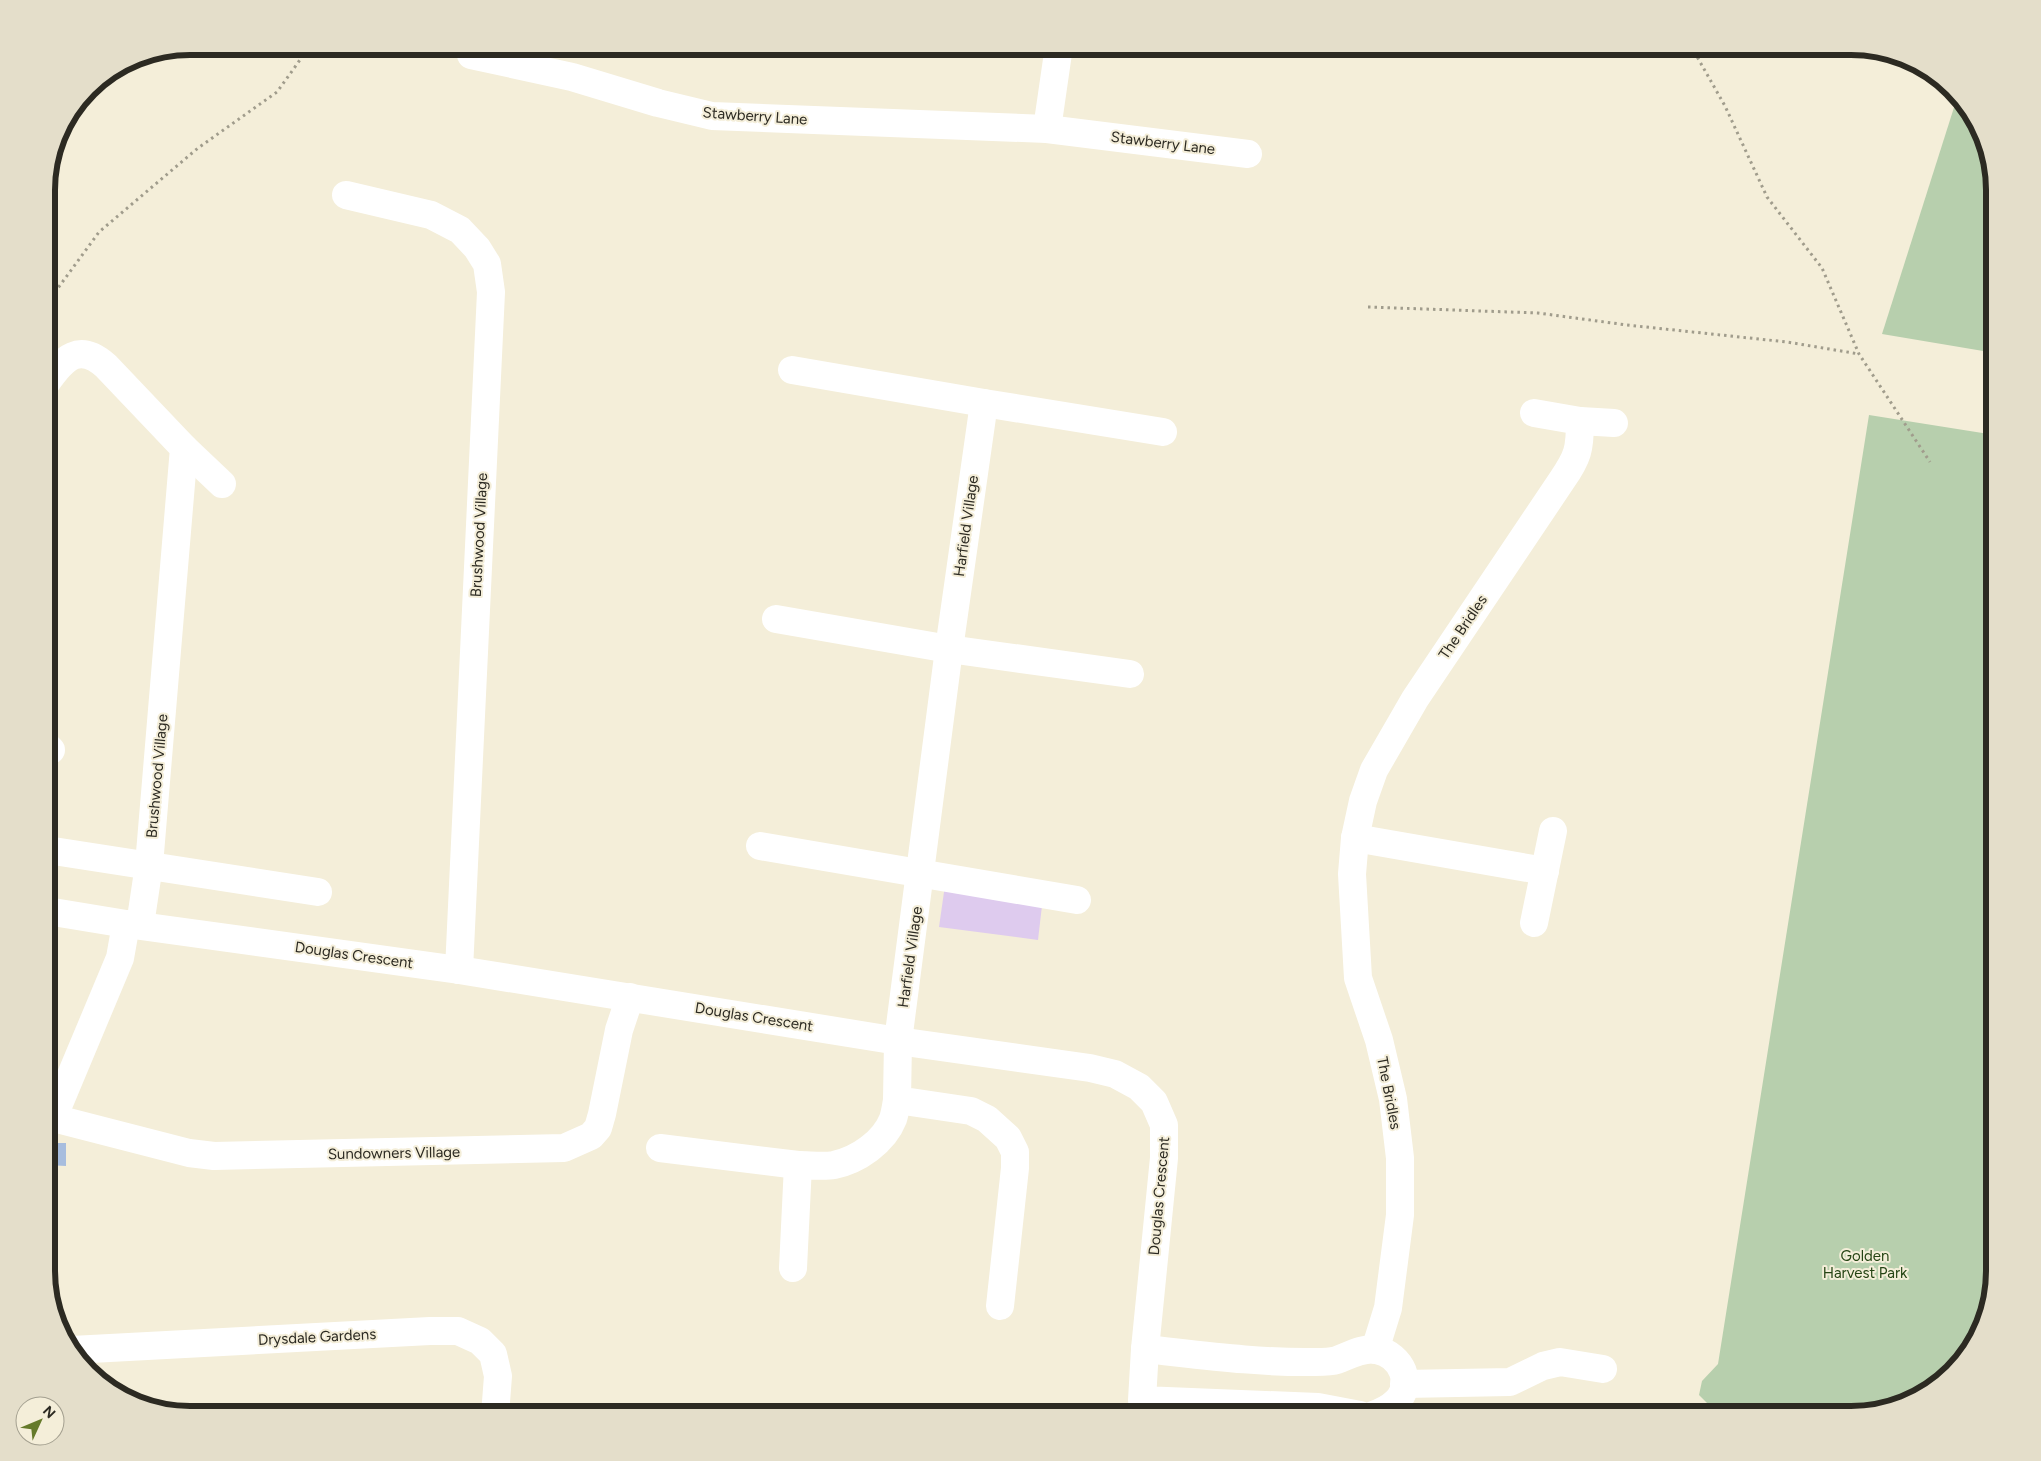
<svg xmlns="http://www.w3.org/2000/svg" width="2041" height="1461" font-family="Figtree,sans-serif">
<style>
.green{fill:#b7cfad}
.water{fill:#a7bdde}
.building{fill:#decbee}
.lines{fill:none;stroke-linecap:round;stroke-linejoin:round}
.path{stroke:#a09c8c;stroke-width:3;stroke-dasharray:2.5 4;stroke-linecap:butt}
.minor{stroke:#fff;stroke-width:28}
.labels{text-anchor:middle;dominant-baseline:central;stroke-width:4;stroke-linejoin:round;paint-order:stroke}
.street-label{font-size:15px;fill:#2c2a22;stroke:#f4eed9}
.park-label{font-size:15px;fill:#254414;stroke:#f4eed9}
.rim{fill:none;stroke:#2c2a22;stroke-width:6}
</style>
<rect width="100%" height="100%" fill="#f4eed9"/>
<!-- green -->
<g class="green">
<polygon points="1957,98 1980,126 1995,190 1995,353 1882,334"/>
<polygon points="1869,415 1995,435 1995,1271 1987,1317 1965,1358 1915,1400 1851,1415 1716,1415 1716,1412 1699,1395 1702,1381 1718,1364"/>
</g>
<!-- water -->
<polygon class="water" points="47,1143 66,1143 66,1166 47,1165"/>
<!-- building -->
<polygon class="building" points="945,885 1043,897 1038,940 939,927"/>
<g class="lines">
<!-- path -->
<g class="path">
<polyline points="1691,46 1725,106 1767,197 1822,268 1859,354 1930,462"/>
<polyline points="47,303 99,232 198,148 277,92 310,46"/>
<polyline points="1368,307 1538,313 1627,325 1787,342 1859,354"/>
</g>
<!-- minor -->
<g class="minor">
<polyline points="471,55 572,77 658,103 712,116 1047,129 1248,154"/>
<polyline points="1047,129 1059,46"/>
<polyline points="346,195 431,215 460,230 477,248 487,264 491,292 459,970"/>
<polyline points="792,370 984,403 949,649 898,1041 897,1100 971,1111 987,1119 1008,1138 1015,1152 1015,1168 1000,1306"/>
<path d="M47,382C64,358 79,342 106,366L184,448L149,865L140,925"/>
<polyline points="984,403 1163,432"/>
<polyline points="1580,421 1614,423"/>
<polyline points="184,448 222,484"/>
<polyline points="776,619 949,649 1130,674"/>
<polyline points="47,746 51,750"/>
<polyline points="1355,838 1545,871"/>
<polyline points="760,846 1077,900"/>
<polyline points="47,850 318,892"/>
<polyline points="47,911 126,924 459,970 898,1041 1090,1068 1115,1074 1139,1087 1154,1102 1164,1125 1164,1158 1145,1349 1142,1400 1318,1407 1360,1415"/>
<polyline points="1534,923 1553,831"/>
<polyline points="47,1117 53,1118 120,958 126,924"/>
<polyline points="53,1118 189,1153 214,1156 564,1148 591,1136 598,1128 602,1114 619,1030 630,997"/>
<polyline points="660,1148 798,1165"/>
<path d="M793,1268L798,1165C810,1165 823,1167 834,1165C858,1160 884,1142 893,1119C895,1113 896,1106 897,1100"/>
<path d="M1145,1349C1201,1355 1258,1363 1315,1362C1322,1362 1331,1362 1337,1360C1350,1355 1364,1347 1377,1350C1401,1355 1415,1384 1396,1402C1389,1409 1382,1412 1373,1415"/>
<polyline points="72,1350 430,1331 458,1331 480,1341 493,1354 498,1376 495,1415"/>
<path d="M1375,1350L1388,1308L1400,1215V1158L1393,1099L1379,1040L1358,978L1352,874L1355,838L1363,801L1374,770L1415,699L1562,480C1578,457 1580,449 1580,421L1534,413"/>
<polyline points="1404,1384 1510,1382 1543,1366 1560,1362 1603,1369"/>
</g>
</g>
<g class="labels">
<!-- street labels -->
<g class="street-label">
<text transform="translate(755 116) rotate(4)">Stawberry Lane</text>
<text transform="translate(1163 143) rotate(7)">Stawberry Lane</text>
<text transform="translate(966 526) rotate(-82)">Harfield Village</text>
<text transform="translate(479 535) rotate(-87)">Brushwood Village</text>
<text transform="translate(1463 627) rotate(-56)">The Bridles</text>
<text transform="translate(157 776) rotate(-85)">Brushwood Village</text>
<text transform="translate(354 955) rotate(8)">Douglas Crescent</text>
<text transform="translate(910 957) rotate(-82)">Harfield Village</text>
<text transform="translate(754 1017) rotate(9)">Douglas Crescent</text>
<text transform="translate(1389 1093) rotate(79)">The Bridles</text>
<text transform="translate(394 1153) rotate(-1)">Sundowners Village</text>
<text transform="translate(1159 1196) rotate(-85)">Douglas Crescent</text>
<text transform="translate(317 1337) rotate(-3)">Drysdale Gardens</text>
</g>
<!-- park labels -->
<g class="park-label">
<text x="1865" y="1256">Golden<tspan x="1865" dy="17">Harvest Park</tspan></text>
</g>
</g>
<!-- crop -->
<path d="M0 0H2041V1461H0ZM190 55H1851A135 135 0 0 1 1986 190V1271A135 135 0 0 1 1851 1406H190A135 135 0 0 1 55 1271V190A135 135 0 0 1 190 55Z" fill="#e4deca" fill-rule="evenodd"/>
<path class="rim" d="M190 55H1851A135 135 0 0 1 1986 190V1271A135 135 0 0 1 1851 1406H190A135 135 0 0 1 55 1271V190A135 135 0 0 1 190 55Z"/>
<!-- north arrow -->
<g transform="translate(40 1421) rotate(46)"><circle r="24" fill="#f4eed9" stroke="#a4a090"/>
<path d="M0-4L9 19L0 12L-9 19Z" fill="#657a2a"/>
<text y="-8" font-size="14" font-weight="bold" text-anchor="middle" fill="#2c2a22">N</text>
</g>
</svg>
